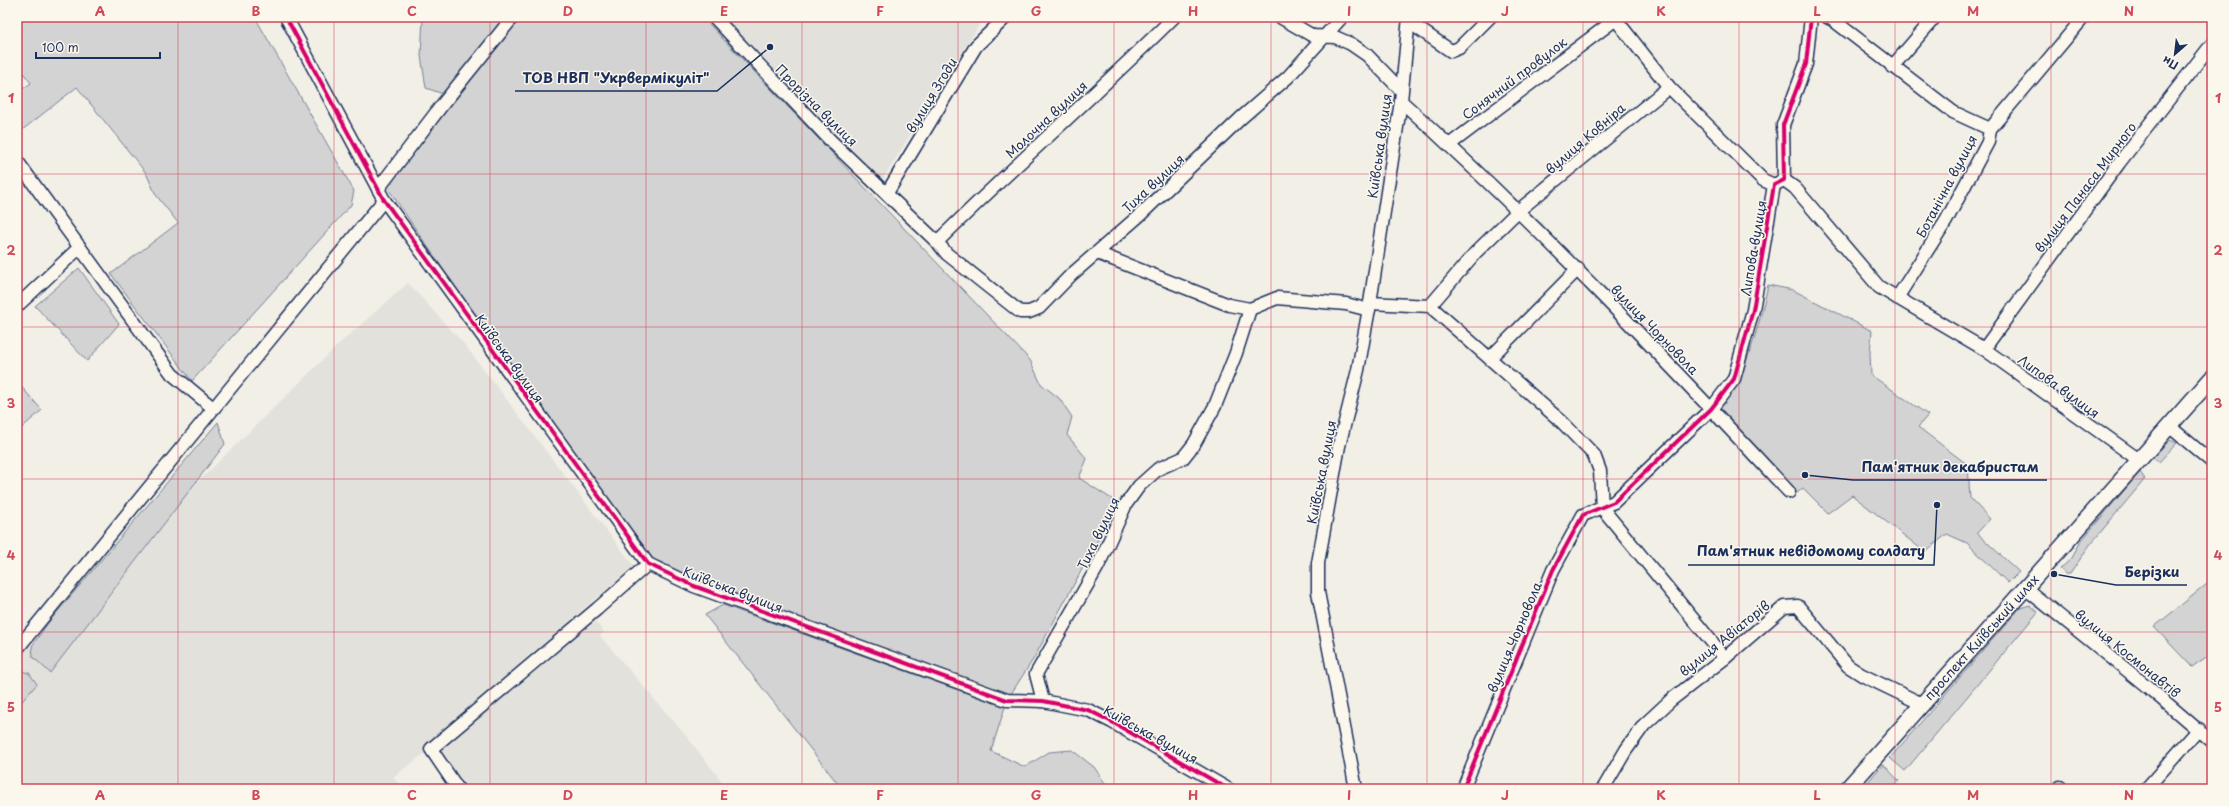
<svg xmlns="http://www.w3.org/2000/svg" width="2229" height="806" font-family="'Playpen Sans',sans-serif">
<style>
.built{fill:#e2e1dc}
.green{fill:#d2d3d2;stroke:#768198}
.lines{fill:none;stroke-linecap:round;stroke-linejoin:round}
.minor-casing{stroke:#1b2f5e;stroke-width:15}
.major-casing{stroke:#1b2f5e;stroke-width:18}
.minor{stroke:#fbf7ec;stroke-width:12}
.major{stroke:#fbf7ec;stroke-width:15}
.cycleway-casing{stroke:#fbf7ec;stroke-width:6}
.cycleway{stroke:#d6006c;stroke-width:4}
.grid{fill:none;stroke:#d1495b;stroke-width:1;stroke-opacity:0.55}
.labels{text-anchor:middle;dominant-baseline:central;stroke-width:3;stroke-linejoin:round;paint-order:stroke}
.street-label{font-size:13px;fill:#1b2f5e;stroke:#fbf7ec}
.leader{fill:none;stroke:#1b2f5e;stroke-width:1.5}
.callout-dot{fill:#1b2f5e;stroke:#fbf7ec;stroke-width:1.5}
.callout-label{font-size:14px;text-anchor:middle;font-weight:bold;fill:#1b2f5e;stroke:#fbf7ec;stroke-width:3;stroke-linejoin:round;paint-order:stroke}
.neatline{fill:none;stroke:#d1495b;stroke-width:1.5}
.grid-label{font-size:13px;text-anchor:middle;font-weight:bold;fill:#d1495b}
</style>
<rect width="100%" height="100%" fill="#f2efe6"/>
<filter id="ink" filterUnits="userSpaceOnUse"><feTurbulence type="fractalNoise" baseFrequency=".025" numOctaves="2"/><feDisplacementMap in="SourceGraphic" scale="8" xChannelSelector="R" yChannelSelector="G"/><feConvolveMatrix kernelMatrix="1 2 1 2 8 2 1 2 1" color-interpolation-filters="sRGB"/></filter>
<g filter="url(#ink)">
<!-- built -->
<g class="built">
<polygon points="719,17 984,17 881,182"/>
<polygon points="408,283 464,344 634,566 424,746 428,751 393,777 403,789 17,789 17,659 338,345"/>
<polygon points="593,619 604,632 600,636 687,737 728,789 468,789 440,749"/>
</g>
<!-- green -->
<g class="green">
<polygon points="17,17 255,17 354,191 351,205 192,381 111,274 178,223 156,195 146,173 77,87 21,131 17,124 17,93 31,83 17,65"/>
<polygon points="423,17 507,17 446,95 426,88 421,56"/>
<polygon points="520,17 702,17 1030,360 1041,384 1059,398 1072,417 1067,435 1087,459 1079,478 1118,503 1034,658 1007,700 648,564 626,537 387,187"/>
<polygon points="79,268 119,324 87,361 35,306"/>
<path d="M1768,285L1793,290L1872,331L1870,353L1871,375L1928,415L1918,427L1968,465L1970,498L1990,519L1977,533L2019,572L2008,583L1967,543L1947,534L1925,552L1852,495L1828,513L1803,488L1797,493L1719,410C1747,374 1758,329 1768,285Z"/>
<polygon points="17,382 42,410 17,432"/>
<polygon points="218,422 225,444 50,673 33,657 32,646 48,623"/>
<polygon points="2170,440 2177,443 2159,462 2152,458"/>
<polygon points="2140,472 2145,479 2089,546 2070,574 2066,574 2060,569 2072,558 2081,541"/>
<polygon points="2212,580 2212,653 2192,667 2154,627"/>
<polygon points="723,605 1005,707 991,751 1025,767 1049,752 1072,750 1094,767 1109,789 842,789 705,615"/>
<polygon points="2030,605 2038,612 1905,771 1890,758 2020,608"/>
<polygon points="17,670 29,673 37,684 17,707"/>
<polygon points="1883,764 1899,781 1892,789 1862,789"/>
</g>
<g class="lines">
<defs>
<g id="minor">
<polyline points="286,17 384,200 648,564 694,586 1007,700 1043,701 1088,710 1112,722 1228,789"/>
<polyline points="714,17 830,140 937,242 947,254 1020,312 1029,312 1039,308 1071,275 1140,215 1241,118 1288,77 1342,17"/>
<polyline points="1280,17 1313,36 1335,37 1351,44 1367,55 1400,89"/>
<polyline points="1614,17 1669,87 1763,180 1774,185"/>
<polyline points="1827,17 1833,20 1953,112 1990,129"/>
<polyline points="1409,22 1451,51 1459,48 1490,17"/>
<polyline points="1892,67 1935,17"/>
<path d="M1401,101C1537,224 1664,358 1789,492"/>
<polyline points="1449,145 1616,19"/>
<polyline points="17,161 172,374 213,408"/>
<polyline points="1784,180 1795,188 1879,287 1984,349 2139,460"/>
<polyline points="378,189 442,105 513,17"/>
<polyline points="887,193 976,46 1006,17"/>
<path d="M937,242C1014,165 1097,94 1174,17"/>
<polyline points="1097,253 1229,305 1250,309 1277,298 1346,304 1369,310"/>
<polyline points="1897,298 1946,221 1988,142 1990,129 2084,17"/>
<polyline points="1370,303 1430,306 1562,422 1594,455 1600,471 1602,508 1725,658"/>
<polyline points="17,306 80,247"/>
<polyline points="1430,306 1475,253 1518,211 1669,87"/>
<polyline points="1984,349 2119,163 2212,44"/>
<polyline points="1490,358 1578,269"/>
<polyline points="2169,426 2212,462"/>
<polyline points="2025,588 2149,688 2212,742"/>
<polyline points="17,649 384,200"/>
<polyline points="1043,701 1036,674 1098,566 1126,504 1139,486 1158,469 1183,458 1194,444 1215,406 1236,353 1250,309"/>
<polyline points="2060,787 2062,789"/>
<polyline points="458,789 431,749 597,609 648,564"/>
<polyline points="1356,789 1318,592 1318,563 1339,446 1358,370 1370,303 1401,101 1409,17"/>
<polyline points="1463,789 1553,570 1583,515 1614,502 1711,409 1734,379 1753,310 1774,185 1784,180 1783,125 1806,64 1811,17"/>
<polyline points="1603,789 1626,750 1644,725 1671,700 1725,658 1784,607 1798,606 1848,666 1862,675 1922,704"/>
<polyline points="2146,789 2199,729"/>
</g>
<polyline id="major" points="1847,789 2212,378"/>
</defs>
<!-- minor casing -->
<use href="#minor" class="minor-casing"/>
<!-- major casing -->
<use href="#major" class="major-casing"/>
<!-- minor -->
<use href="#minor" class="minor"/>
<!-- major -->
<use href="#major" class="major"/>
<defs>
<g id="cycleway">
<polyline points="286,17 384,200 648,564 694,586 1007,700 1043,701 1088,710 1112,722 1228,789"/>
<polyline points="1463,789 1553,570 1583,515 1614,502 1711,409 1734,379 1753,310 1774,185 1784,180 1783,125 1806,64 1811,17"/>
</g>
</defs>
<!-- cycleway casing -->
<use href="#cycleway" class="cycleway-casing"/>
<!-- cycleway -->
<use href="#cycleway" class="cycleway"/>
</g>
</g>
<!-- grid -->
<path class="grid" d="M178,17V789M334,17V789M490,17V789M646,17V789M802,17V789M958,17V789M1114,17V789M1271,17V789M1427,17V789M1583,17V789M1739,17V789M1895,17V789M2051,17V789M17,174H2212M17,327H2212M17,479H2212M17,632H2212"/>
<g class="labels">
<!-- street labels -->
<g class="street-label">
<text transform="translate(1514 78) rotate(-37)">Сонячний провулок</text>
<text transform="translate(931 95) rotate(-59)">вулиця Згоди</text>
<text transform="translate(817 105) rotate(45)">Прорізна вулиця</text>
<text transform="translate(1046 119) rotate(-43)">Молочна вулиця</text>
<text transform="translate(1585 138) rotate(-41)">вулиця Ковніра</text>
<text transform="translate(1379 146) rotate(-82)">Київська вулиця</text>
<text transform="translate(1153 183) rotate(-43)">Тиха вулиця</text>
<text transform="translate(1946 186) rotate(-62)">Ботанічна вулиця</text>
<text transform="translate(2085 187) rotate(-53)">вулиця Панаса Мирного</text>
<text transform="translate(1753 248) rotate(-80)">Липова вулиця</text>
<text transform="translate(1655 329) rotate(46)">вулиця Чорновола</text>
<text transform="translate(510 358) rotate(54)">Київська вулиця</text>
<text transform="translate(2059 386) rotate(36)">Липова вулиця</text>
<text transform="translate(1321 472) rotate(-79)">Київська вулиця</text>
<text transform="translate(1098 533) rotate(-64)">Тиха вулиця</text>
<text transform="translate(733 589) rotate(21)">Київська вулиця</text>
<text transform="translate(1514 637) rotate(-67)">вулиця Чорновола</text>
<text transform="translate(1981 637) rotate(-48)">проспект Київський шлях</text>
<text transform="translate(1724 638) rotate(-39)">вулиця Авіаторів</text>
<text transform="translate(2128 653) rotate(39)">вулиця Космонавтів</text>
<text transform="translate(1151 734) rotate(29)">Київська вулиця</text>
</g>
</g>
<!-- callouts -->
<path class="leader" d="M770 47L717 91H515M1805 475L1853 480H2047M1937 505L1934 565H1688M2054 574L2116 585H2187"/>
<g class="callout-dot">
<circle cx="770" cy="47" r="4"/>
<circle cx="1805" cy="475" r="4"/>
<circle cx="1937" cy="505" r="4"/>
<circle cx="2054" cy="574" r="4"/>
</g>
<g class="callout-label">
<text x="616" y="83">ТОВ НВП "Укрвермікуліт"</text>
<text x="1950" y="472">Пам'ятник декабристам</text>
<text x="1811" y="556">Пам'ятник невідомому солдату</text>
<text x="2152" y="577">Берізки</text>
</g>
<!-- margin -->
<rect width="2229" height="806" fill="none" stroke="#fbf7ec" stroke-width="44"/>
<!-- north arrow -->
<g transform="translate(2175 54) rotate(208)" stroke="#fbf7ec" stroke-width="3" paint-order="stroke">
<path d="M0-3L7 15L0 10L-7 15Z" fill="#1b2f5e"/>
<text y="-6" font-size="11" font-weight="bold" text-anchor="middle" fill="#1b2f5e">Пн</text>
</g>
<!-- scale -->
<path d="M36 52v6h124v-6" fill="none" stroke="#1b2f5e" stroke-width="2"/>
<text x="42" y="52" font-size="12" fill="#1b2f5e" stroke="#fbf7ec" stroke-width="3" paint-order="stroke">100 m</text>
<rect x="22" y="22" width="2185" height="762" class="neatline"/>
<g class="grid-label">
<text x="100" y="16">A</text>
<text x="256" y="16">B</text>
<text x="412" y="16">C</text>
<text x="568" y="16">D</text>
<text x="724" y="16">E</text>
<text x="880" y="16">F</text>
<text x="1036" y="16">G</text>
<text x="1193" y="16">H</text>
<text x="1349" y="16">I</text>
<text x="1505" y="16">J</text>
<text x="1661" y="16">K</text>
<text x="1817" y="16">L</text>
<text x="1973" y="16">M</text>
<text x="2129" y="16">N</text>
<text x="11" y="103">1</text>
<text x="2218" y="103">1</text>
<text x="11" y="255">2</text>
<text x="2218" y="255">2</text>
<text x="11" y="408">3</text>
<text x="2218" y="408">3</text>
<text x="11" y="560">4</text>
<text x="2218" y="560">4</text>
<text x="11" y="712">5</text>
<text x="2218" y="712">5</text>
<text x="100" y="800">A</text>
<text x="256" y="800">B</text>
<text x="412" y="800">C</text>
<text x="568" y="800">D</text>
<text x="724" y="800">E</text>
<text x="880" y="800">F</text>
<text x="1036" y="800">G</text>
<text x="1193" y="800">H</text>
<text x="1349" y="800">I</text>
<text x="1505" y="800">J</text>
<text x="1661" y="800">K</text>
<text x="1817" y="800">L</text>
<text x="1973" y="800">M</text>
<text x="2129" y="800">N</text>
</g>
</svg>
